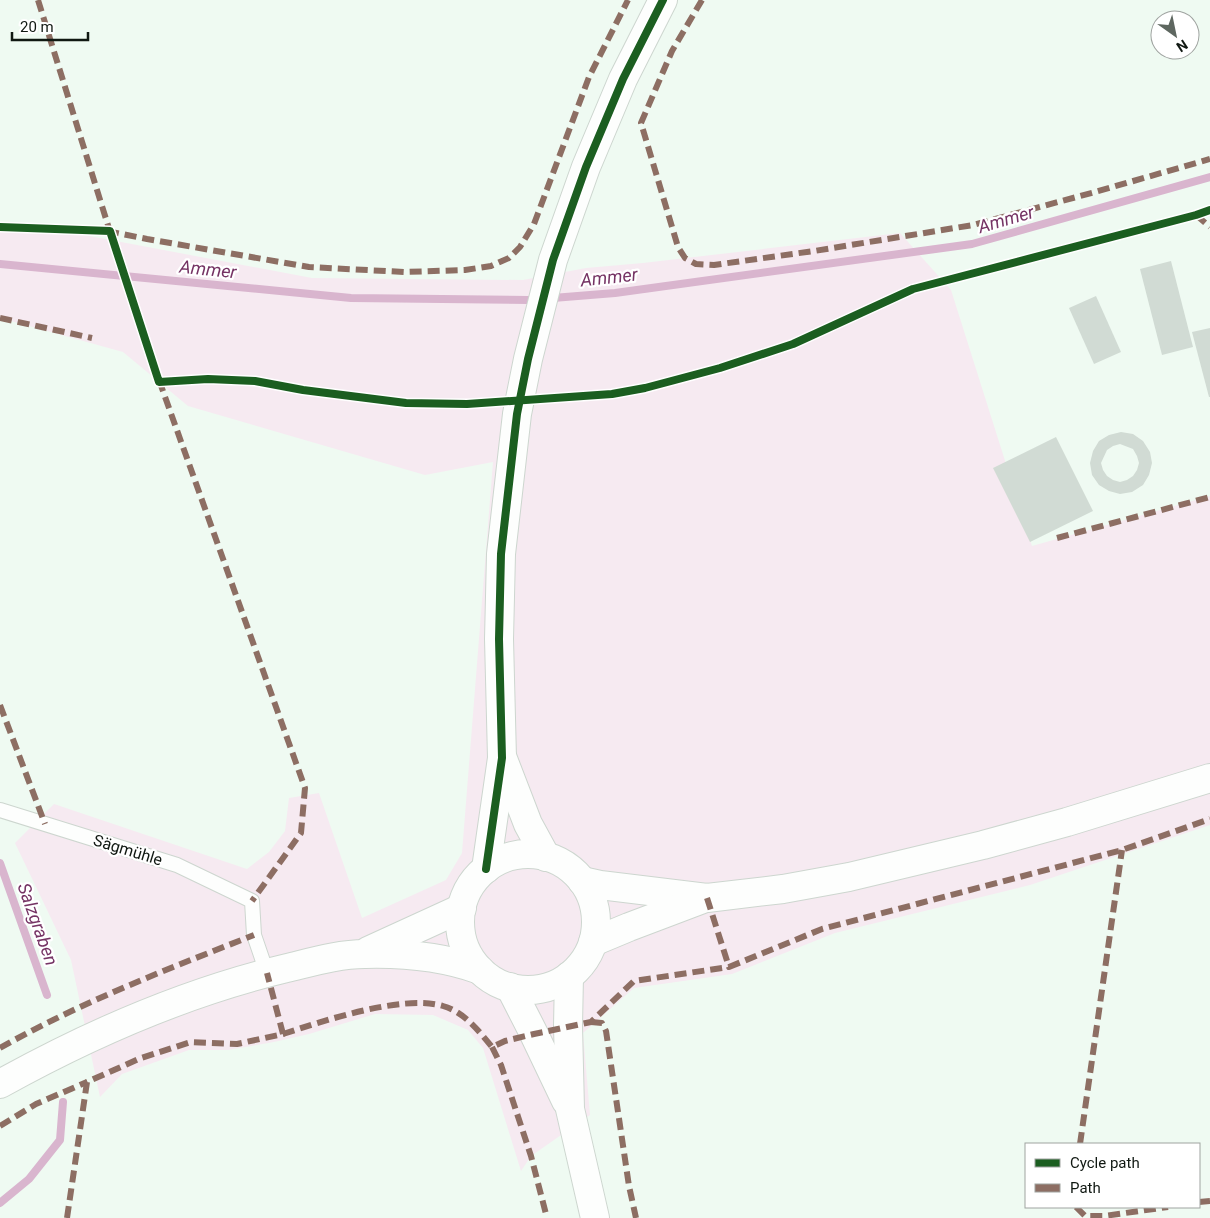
<svg xmlns="http://www.w3.org/2000/svg" width="1210" height="1218" font-family="Roboto,sans-serif">
<style>
.green{fill:#f6eaf1}
.lines{fill:none;stroke-linecap:round;stroke-linejoin:round}
.stream{stroke:#d9b5ce;stroke-width:8}
.building{fill:#d1dbd4;fill-rule:evenodd}
.lane-casing{stroke:#cdd6cf;stroke-width:16}
.secondary-casing{stroke:#cdd6cf;stroke-width:30}
.lane{stroke:#fdfefd;stroke-width:14}
.secondary{stroke:#fdfefd;stroke-width:28}
.quiet{stroke:#8d6e63;stroke-width:6;stroke-dasharray:12 6;stroke-linecap:butt}
.cycleway-casing{stroke:#fff;stroke-width:11}
.cycleway{stroke:#1b5e20;stroke-width:8}
.labels{text-anchor:middle;dominant-baseline:central;stroke-width:4.5;stroke-linejoin:round;paint-order:stroke}
.street-label{font-size:16px;fill:#101812;stroke:#fff}
.water-label{font-size:18px;font-style:italic;fill:#753364;stroke:#fff}
</style>
<rect width="100%" height="100%" fill="#effaf2"/>
<!-- green -->
<polygon class="green" points="0,232 84,235 312,278 523,280 586,268 643,263 900,233 951,290 1032,546 1210,496 1210,825 1030,885 835,933 732,974 634,988 583,1033 590,1115 531,1156 521,1171 483,1048 468,1030 433,1015 375,1014 309,1034 274,1042 228,1050 189,1050 122,1074 100,1097 71,960 15,843 54,804 247,869 269,852 285,831 289,798 319,793 362,918 446,880 462,853 493,462 425,475 188,406 123,352 0,318"/>
<g class="lines">
<!-- stream -->
<g class="stream">
<polyline points="0,264 351,298 528,300 615,293 972,244 1210,177"/>
<polyline points="0,863 47,995"/>
<polyline points="0,1203 29,1179 60,1140 63,1102"/>
</g>
</g>
<!-- building -->
<g class="building">
<polygon points="1171,261 1193,347 1162,355 1140,269"/>
<polygon points="1096,296 1121,352 1094,364 1069,308"/>
<polygon points="1210,328 1210,397 1209,397 1192,332"/>
<path d="M1121,432L1133,434L1143,441L1150,452L1152,463L1149,475L1143,485L1132,492L1120,494L1109,491L1099,485L1092,475L1090,463L1093,451L1099,441L1109,435ZM1120,444L1133,449L1137,456L1139,463L1137,470L1133,476L1127,480L1120,482L1113,480L1107,476L1103,470L1101,463L1107,450L1113,446Z"/>
<polygon points="1056,437 1093,511 1030,542 993,468"/>
</g>
<g class="lines">
<defs>
<polyline id="lane" points="0,810 177,865 252,901 254,935 267,973"/>
<g id="secondary">
<polyline points="503,759 528,824 546,857"/>
<circle cx="528" cy="922" r="68"/>
<polyline points="486,869 502,758 499,639 501,554 517,414 528,359 553,260 586,167 623,79 663,0"/>
<polyline points="582,881 600,885 707,898 783,889 849,877 983,845 1067,822 1210,778"/>
<polyline points="593,942 629,927 703,899"/>
<polyline points="368,951 462,908"/>
<polyline points="569,976 568,1026 570,1109 595,1218"/>
<polyline points="510,987 534,1034 566,1101"/>
<path d="M0,1084C90,1034 186,992 287,968C312,962 339,954 365,954C403,953 444,957 480,970"/>
</g>
</defs>
<!-- lane casing -->
<use href="#lane" class="lane-casing"/>
<!-- secondary casing -->
<use href="#secondary" class="secondary-casing"/>
<!-- lane -->
<use href="#lane" class="lane"/>
<!-- secondary -->
<use href="#secondary" class="secondary"/>
<!-- quiet -->
<g class="quiet">
<polyline points="38,0 111,235"/>
<polyline points="702,0 672,51 641,123 678,247 685,258 696,264 714,265 814,251 973,225 1095,192 1210,159"/>
<polyline points="1196,215 1210,227"/>
<polyline points="107,231 147,239 309,267 404,272 465,270 491,266 509,258 520,247 534,224 589,77 628,0"/>
<polyline points="0,318 92,338"/>
<polyline points="159,380 305,788 301,833 252,901"/>
<polyline points="1057,538 1210,497"/>
<polyline points="0,705 45,824"/>
<polyline points="707,898 729,967 822,929 1122,850 1210,819"/>
<polyline points="591,1022 602,1023 606,1031 629,1186 636,1218"/>
<path d="M283,1034C323,1021 403,994 443,1006C464,1012 478,1030 492,1047L505,1041L534,1034L591,1022L634,981L729,967"/>
<polyline points="492,1047 501,1065 531,1156 547,1218"/>
<path d="M0,1048C81,1002 168,969 254,935"/>
<polyline points="0,1126 36,1104 87,1082"/>
<polyline points="1080,1144 1122,850"/>
<polyline points="1199,1202 1210,1201"/>
<polyline points="1076,1207 1085,1216 1104,1216 1168,1207"/>
<polyline points="67,1218 87,1082 141,1058 191,1042 237,1044 283,1034 267,973"/>
</g>
<defs>
<g id="cycleway">
<polyline points="0,227 110,231 159,382 208,379 255,381 303,390 406,403 467,404 612,394 645,388 720,368 793,344 913,289 1196,215 1210,210"/>
<polyline points="486,869 502,758 499,639 501,554 517,414 528,359 553,260 586,167 623,79 663,0"/>
</g>
</defs>
<!-- cycleway casing -->
<use href="#cycleway" class="cycleway-casing"/>
<!-- cycleway -->
<use href="#cycleway" class="cycleway"/>
</g>
<g class="labels">
<!-- street labels -->
<g class="street-label">
<text transform="translate(128 850) rotate(17)">Sägmühle</text>
</g>
<!-- water labels -->
<g class="water-label">
<text transform="translate(1006 219) rotate(-16)">Ammer</text>
<text transform="translate(208 269) rotate(6)">Ammer</text>
<text transform="translate(609 277) rotate(-6)">Ammer</text>
<text transform="translate(38 924) rotate(70)">Salzgraben</text>
</g>
</g>
<!-- legend -->
<rect x="1025" y="1143" width="175" height="65" fill="#ffffff" stroke="#9fa3a0"/>
<rect x="1035" y="1159" width="25" height="8" fill="#1b5e20" stroke="#9fa3a0"/>
<text x="1070" y="1168" font-size="15" fill="#101812">Cycle path</text>
<rect x="1035" y="1184" width="25" height="8" fill="#8d6e63" stroke="#9fa3a0"/>
<text x="1070" y="1193" font-size="15" fill="#101812">Path</text>
<!-- north arrow -->
<g transform="translate(1175 35) rotate(147)"><circle r="24" fill="#ffffff" stroke="#9fa3a0"/>
<path d="M0-4L9 19L0 12L-9 19Z" fill="#5e6760"/>
<text y="-8" font-size="14" font-weight="bold" text-anchor="middle" fill="#101812">N</text>
</g>
<!-- scale -->
<path d="M12 32v8h76v-8" fill="none" stroke="#101812" stroke-width="2.5"/>
<text x="20" y="32" font-size="15" fill="#101812" stroke="#ffffff" stroke-width="4" paint-order="stroke">20 m</text>
</svg>
